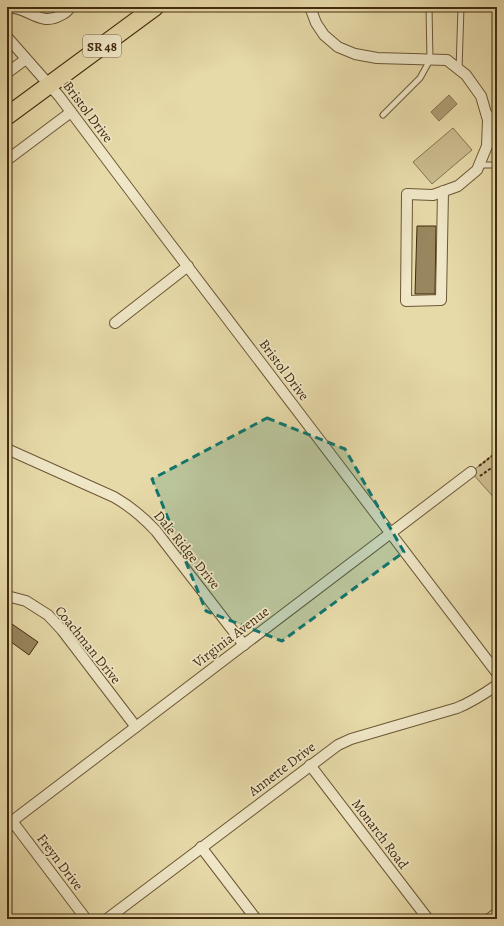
<svg xmlns="http://www.w3.org/2000/svg" width="504" height="926" font-family="Alegreya,serif">
<style>
.green{fill:#cbbc8f;stroke:#87744f}
.water{fill:#af9e75;stroke:#84704c}
.building{fill:#98865f;stroke:#432b0f}
.lines{fill:none;stroke-linecap:round;stroke-linejoin:round}
.lane-casing{stroke:#6c5736;stroke-width:7}
.street-casing{stroke:#6c5736;stroke-width:12}
.primary-casing{stroke:#432b0f;stroke-width:19}
.path{stroke:#432b0f;stroke-width:2;stroke-dasharray:3 2;stroke-linecap:butt}
.lane{stroke:#efe7c7;stroke-width:5}
.street{stroke:#efe7c7;stroke-width:10}
.primary{stroke:#e7daa9;stroke-width:17}
.marked{fill:#0f766e;fill-opacity:0.2;stroke:#0f766e;stroke-width:3;stroke-dasharray:8 5;stroke-linejoin:round}
.labels{text-anchor:middle;dominant-baseline:central;stroke-width:3.5;stroke-linejoin:round;paint-order:stroke}
.shield{fill:#efe7c7;stroke:#776346;stroke-width:1}
.shield-label{font-size:13px;font-weight:bold;fill:#432b0f}
.street-label{font-size:14px;fill:#432b0f;stroke:#efe7c7}
</style>
<rect width="100%" height="100%" fill="#e7daa9"/>
<filter id="stains"><feTurbulence type="fractalNoise" baseFrequency=".005" numOctaves="4"/><feColorMatrix values="0 0 0 0 .2 0 0 0 0 .09 0 0 0 0 .02 0 0 0 .5 -.17"/></filter>
<radialGradient id="worn" r=".72"><stop offset=".6" stop-color="#630" stop-opacity="0"/><stop offset="1" stop-color="#630" stop-opacity=".3"/></radialGradient>
<!-- green -->
<g class="green">
<polygon points="453,128 472,150 432,184 413,162"/>
<polygon points="497,452 497,501 471,472"/>
</g>
<!-- water -->
<polygon class="water" points="449,95 457,104 439,121 431,112"/>
<!-- building -->
<g class="building">
<polygon points="417,226 436,226 435,294 415,294"/>
<polygon points="12,624 38,642 29,655 7,639 7,631"/>
</g>
<g class="lines">
<defs>
<g id="lane">
<polyline points="459,70 461,7"/>
<polyline points="487,114 497,114"/>
<polyline points="383,115 420,78 430,60 429,7"/>
<polyline points="479,165 497,165"/>
</g>
<g id="street">
<polyline points="310,7 316,23 324,35 338,47 355,54 377,58 447,60 466,75 481,96 488,120 487,146 477,170 458,186 433,195 407,194 406,301 441,300 443,191"/>
<path d="M7,8C27,5 40,28 61,15C65,13 68,12 70,7"/>
<polyline points="7,37 59,96 159,229 497,673"/>
<polyline points="7,73 26,59"/>
<polyline points="7,160 71,112"/>
<polyline points="115,323 188,266"/>
<path d="M7,449L114,497C130,506 143,517 156,531L244,645"/>
<polyline points="7,596 26,601 48,615 62,630 136,727"/>
<polyline points="310,765 428,919"/>
<polyline points="12,821 86,919"/>
<polyline points="7,825 471,472"/>
<polyline points="201,847 256,919"/>
<path d="M107,919L338,745L351,739L457,708C472,702 484,694 497,685"/>
<polyline points="489,919 497,913"/>
</g>
<polyline id="primary" points="7,116 155,7"/>
</defs>
<!-- lane casing -->
<use href="#lane" class="lane-casing"/>
<!-- street casing -->
<use href="#street" class="street-casing"/>
<!-- primary casing -->
<use href="#primary" class="primary-casing"/>
<!-- path -->
<g class="path">
<polyline points="479,466 497,452"/>
<polyline points="480,476 497,464"/>
</g>
<!-- lane -->
<use href="#lane" class="lane"/>
<!-- street -->
<use href="#street" class="street"/>
<!-- primary -->
<use href="#primary" class="primary"/>
</g>
<!-- marked area -->
<path class="marked" d="M267,418L345,449L404,552L282,641L206,611L152,479Z"/>
<g class="labels">
<!-- shield labels -->
<rect class="shield" x="83" y="35" width="38" height="22" rx="3"/>
<g class="shield-label">
<text x="102" y="46">SR 48</text>
</g>
<!-- street labels -->
<g class="street-label">
<text transform="translate(88 112) rotate(53)">Bristol Drive</text>
<text transform="translate(284 370) rotate(53)">Bristol Drive</text>
<text transform="translate(187 550) rotate(51)">Dale Ridge Drive</text>
<text transform="translate(231 637) rotate(-37)">Virginia Avenue</text>
<text transform="translate(88 645) rotate(51)">Coachman Drive</text>
<text transform="translate(282 769) rotate(-37)">Annette Drive</text>
<text transform="translate(380 834) rotate(53)">Monarch Road</text>
<text transform="translate(60 862) rotate(53)">Freyn Drive</text>
</g>
</g>
<!-- margin -->
<rect width="504" height="926" fill="none" stroke="#e7daa9" stroke-width="24"/>
<rect x="8" y="8" width="488" height="910" fill="none" stroke="#432b0f" stroke-width="2"/>
<rect x="12" y="12" width="480" height="902" fill="none" stroke="#432b0f"/>
<rect width="100%" height="100%" filter="url(#stains)"/>
<rect width="100%" height="100%" fill="url(#worn)"/>
</svg>
